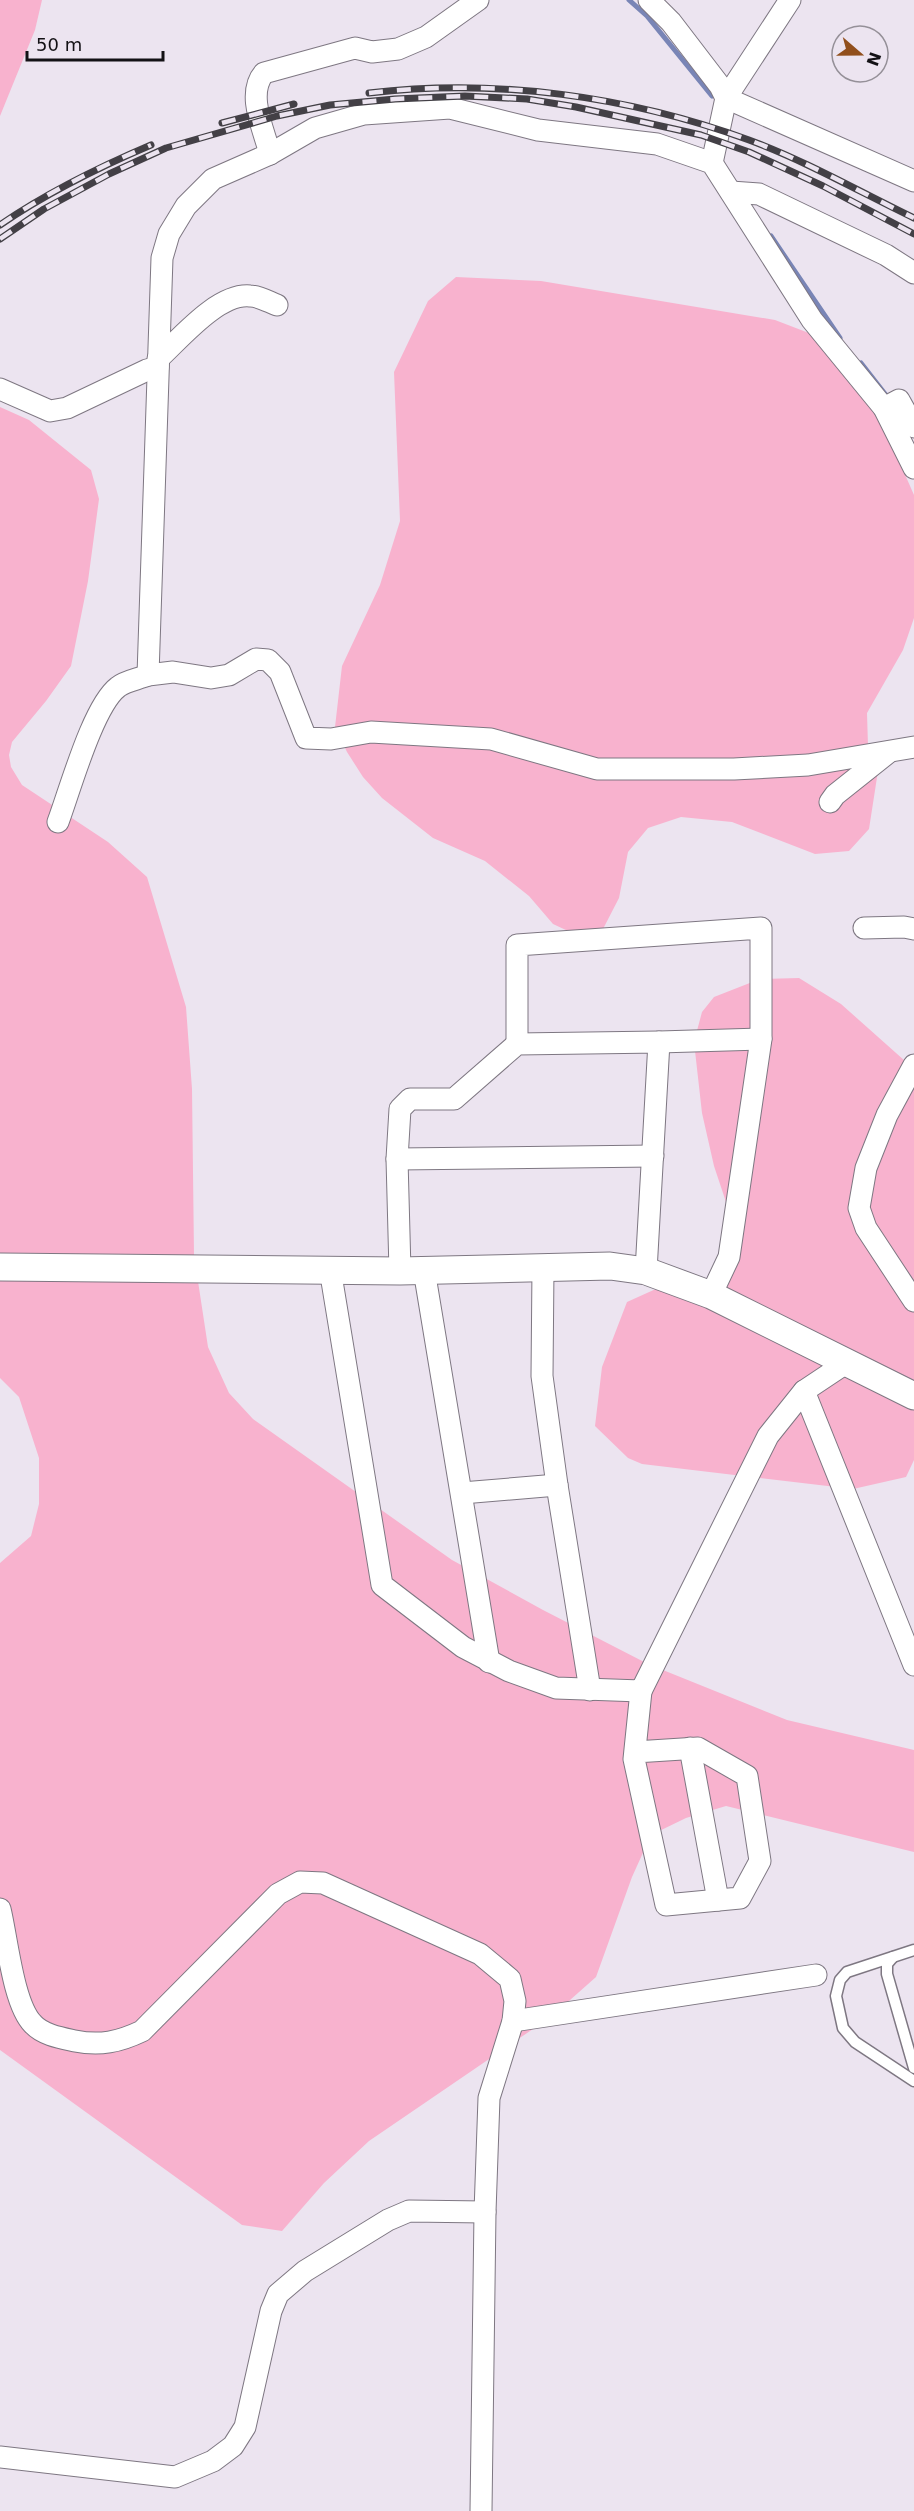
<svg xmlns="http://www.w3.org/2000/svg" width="914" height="2511" font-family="'DejaVu Sans',sans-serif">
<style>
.green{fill:#f8b2ce}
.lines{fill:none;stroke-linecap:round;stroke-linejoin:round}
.stream{stroke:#7985b6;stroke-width:5}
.service-casing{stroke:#7e7782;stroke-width:13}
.minor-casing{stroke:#7e7782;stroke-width:23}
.tertiary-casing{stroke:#7e7782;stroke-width:29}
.service{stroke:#fff;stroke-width:10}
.minor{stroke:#fff;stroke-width:21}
.tertiary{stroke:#fff;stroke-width:27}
.rail-casing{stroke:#434046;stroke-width:7}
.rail{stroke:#ece4f0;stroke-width:4.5;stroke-dasharray:14;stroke-linecap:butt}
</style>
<rect width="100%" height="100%" fill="#ece4f0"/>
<!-- green -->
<g class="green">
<polygon points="0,0 42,0 35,30 0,116"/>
<polygon points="456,277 541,281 775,320 827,340 863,379 914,495 914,618 903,650 867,713 868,746 878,771 869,829 849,851 815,854 732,822 681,817 648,828 628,852 619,898 603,929 583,938 553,924 529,896 485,861 433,838 382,798 363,777 347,752 335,727 342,666 380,585 400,521 394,372 428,301"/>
<polygon points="0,407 29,420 91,470 99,499 88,581 71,666 46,701 12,742 9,755 11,767 22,785 108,842 147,877 186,1007 192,1089 194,1255 208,1347 229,1393 253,1419 452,1560 543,1610 648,1664 787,1720 914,1750 914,1852 726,1806 686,1818 651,1835 632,1877 596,1977 552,2016 369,2141 324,2183 282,2231 242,2225 0,2050 0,1563 31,1536 39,1504 39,1458 19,1397 0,1378"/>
<polygon points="799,978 841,1004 914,1069 914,1460 906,1477 853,1489 642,1464 628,1458 595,1426 602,1367 627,1302 658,1288 695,1283 721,1273 729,1211 714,1166 702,1113 694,1042 702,1012 714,997 760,979"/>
</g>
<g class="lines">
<!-- stream -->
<g class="stream">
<polyline points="629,0 647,16 712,96"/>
<polyline points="771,236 840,338"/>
<polyline points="861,363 889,399"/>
</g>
<defs>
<g id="service">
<polyline points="914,1950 847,1972 840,1980 836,1996 843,2028 855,2042 914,2081"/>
<polyline points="893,1957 887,1964 887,1974 914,2068"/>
</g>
<g id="minor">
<polyline points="649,0 671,22 720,86 726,98 712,163"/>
<polyline points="790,0 726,98 914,181"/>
<path d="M270,154C264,130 246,94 264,73L355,48L372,52L398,49L426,37L478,0"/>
<polyline points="731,192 759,194 886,255 914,273"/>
<path d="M158,359C181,338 218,293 250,296C259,296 269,302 277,305"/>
<polyline points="0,389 50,411 67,408 147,370 158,367"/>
<polyline points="884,408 899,400 914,427"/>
<polyline points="914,468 884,408 812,320 712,163 657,144 538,130 450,108 364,114 315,128 270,154 213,179 186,206 169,234 162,258 148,675 173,672 211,678 229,675 256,659 268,660 280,672 306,738 331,739 371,732 491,739 597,769 734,769 808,765 914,747"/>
<polyline points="830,802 835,795 889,752"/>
<path d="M58,822C70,790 93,706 118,687C125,681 139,679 148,675"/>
<polyline points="864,928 904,927 914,929"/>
<polyline points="659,1042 761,1039"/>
<polyline points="517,1044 517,945 761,928 761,1039 729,1257 711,1295"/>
<polyline points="914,1065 887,1115 866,1168 859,1208 866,1228 914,1301"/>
<polyline points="397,1159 653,1156"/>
<polyline points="543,1268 542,1376 557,1485 590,1690"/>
<polyline points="330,1269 382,1585 463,1647 509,1671 556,1688 641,1691 768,1436 804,1391 846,1363"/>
<polyline points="424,1270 489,1662"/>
<polyline points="400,1271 397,1159 400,1109 410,1099 454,1099 517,1044 659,1042 646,1271"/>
<polyline points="804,1391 914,1665"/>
<polyline points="462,1493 557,1485"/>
<polyline points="690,1748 718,1900"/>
<polyline points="635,1752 698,1748 747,1776 760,1861 740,1898 666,1905 634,1759 641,1691"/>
<path d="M0,1909C7,1937 13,2004 33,2024C43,2035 61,2038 75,2041C100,2046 119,2042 142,2031L278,1894L300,1882L323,1883L480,1954L510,1979L515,2001L513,2021L489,2098L485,2212L481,2511"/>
<polyline points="513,2021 816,1975"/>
<polyline points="0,2457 175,2477 213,2461 233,2446 245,2427 271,2311 278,2294 305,2271 388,2220 409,2211 485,2212"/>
</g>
<polyline id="tertiary" points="0,1267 400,1271 610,1266 646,1271 711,1295 914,1396"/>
</defs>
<!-- service casing -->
<use href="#service" class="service-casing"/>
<!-- minor casing -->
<use href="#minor" class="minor-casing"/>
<!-- tertiary casing -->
<use href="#tertiary" class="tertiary-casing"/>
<!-- service -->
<use href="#service" class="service"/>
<!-- minor -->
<use href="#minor" class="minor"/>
<!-- tertiary -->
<use href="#tertiary" class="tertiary"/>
<defs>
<g id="rail">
<path d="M369,93C496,78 629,96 749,140C806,161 860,192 914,218"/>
<polyline points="222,123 294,104"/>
<path d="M0,225C48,192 97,168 151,145"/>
<polyline points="0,239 44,209 109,174 166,148 277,116 330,105 395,99 465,96 527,99 576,107 701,135 749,152 823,186 914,234"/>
</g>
</defs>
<!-- rail casing -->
<use href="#rail" class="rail-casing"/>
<!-- rail -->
<use href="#rail" class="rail"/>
</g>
<!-- north arrow -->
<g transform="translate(860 54) rotate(110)"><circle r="28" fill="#ece4f0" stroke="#959098" stroke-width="1.5"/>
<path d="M0-4.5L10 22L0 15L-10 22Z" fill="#914f1c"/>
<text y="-9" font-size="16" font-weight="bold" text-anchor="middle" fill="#131115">N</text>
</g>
<!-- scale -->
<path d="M27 51v9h136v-9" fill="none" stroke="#131115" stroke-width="3"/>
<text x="36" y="51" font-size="18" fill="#131115" stroke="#ece4f0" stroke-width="4.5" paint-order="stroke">50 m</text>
</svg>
